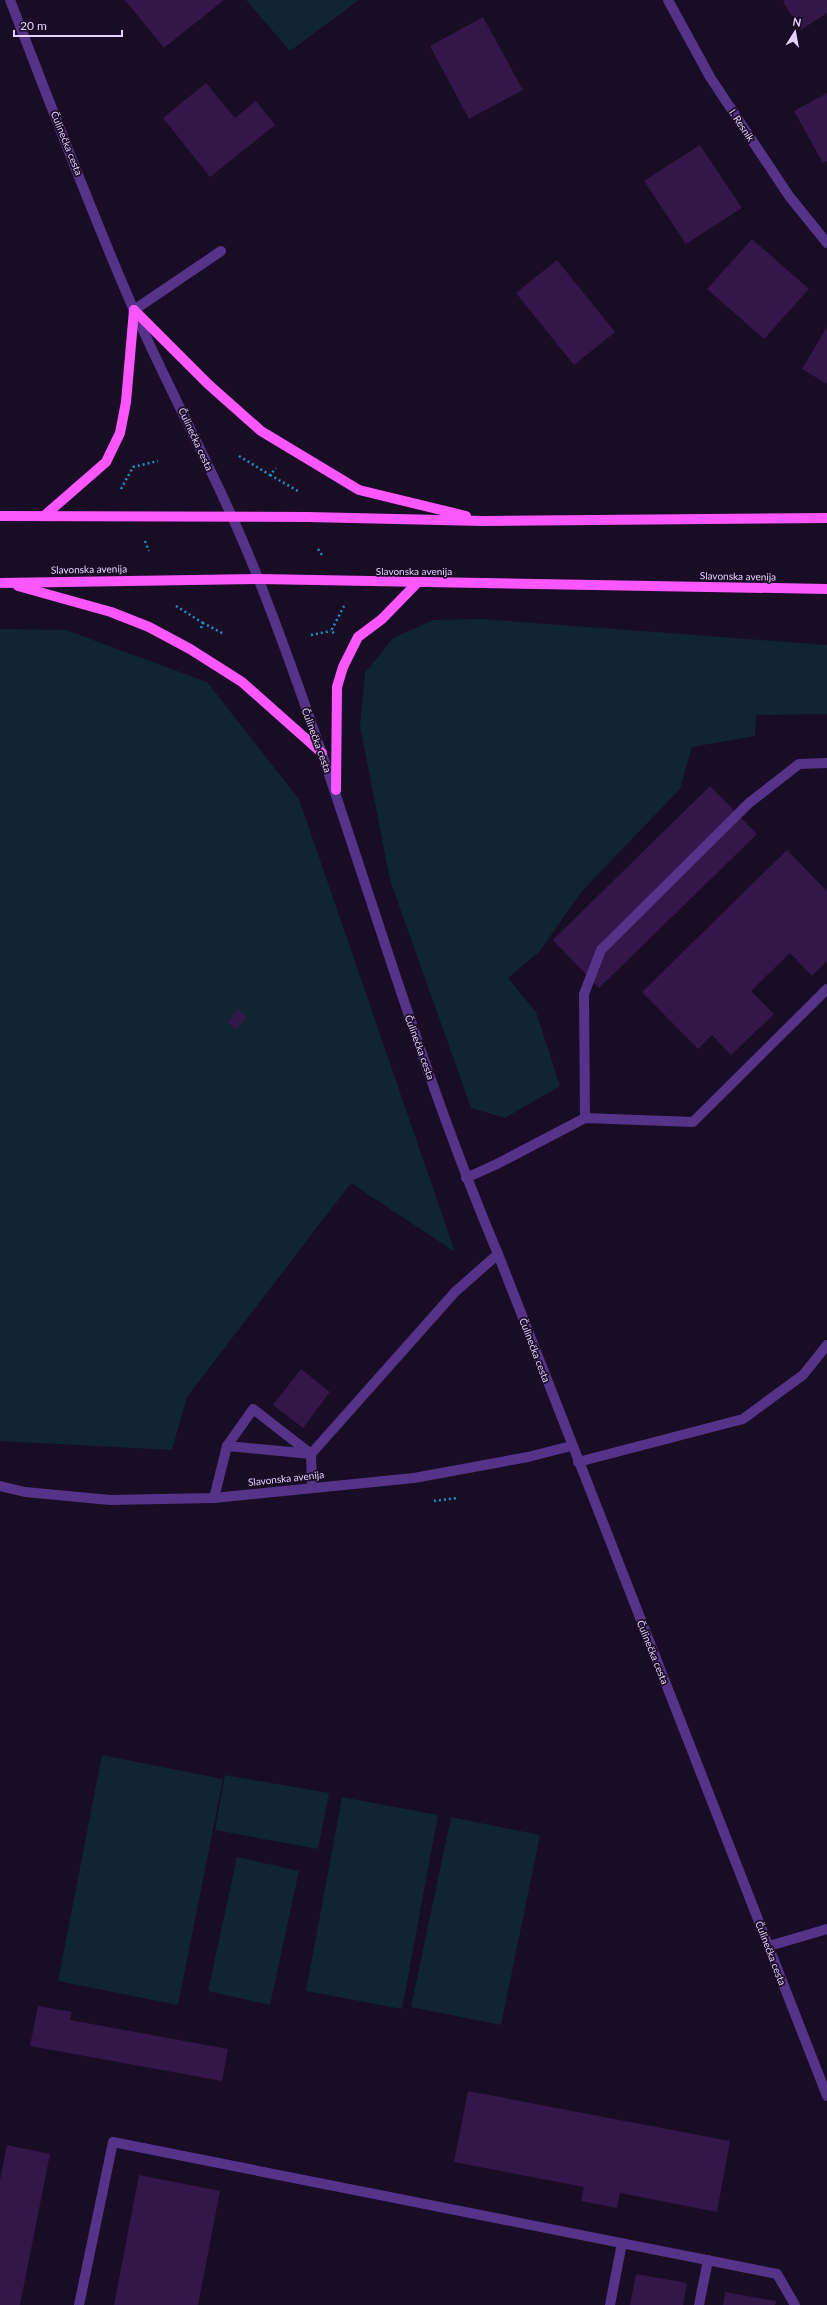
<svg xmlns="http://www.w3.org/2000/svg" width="827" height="2305" font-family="Lato,sans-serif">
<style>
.green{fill:#0f252f}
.building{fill:#321748}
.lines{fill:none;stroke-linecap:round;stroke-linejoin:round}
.path{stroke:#2491bf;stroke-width:2.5;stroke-dasharray:2 3;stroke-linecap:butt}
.minor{stroke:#538;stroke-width:10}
.major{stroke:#fc57ff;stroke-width:10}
.labels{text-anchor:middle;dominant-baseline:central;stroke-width:3.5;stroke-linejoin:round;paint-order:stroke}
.street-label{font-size:10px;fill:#e6d0ff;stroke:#190c25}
</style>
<rect width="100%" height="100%" fill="#190c25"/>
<!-- green -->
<g class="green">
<polygon points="246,0 359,0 290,51"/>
<polygon points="483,619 827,645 827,714 756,715 755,736 692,747 680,789 583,890 539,952 508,978 536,1012 560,1086 505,1118 471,1108 390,880 360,726 365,673 393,638 433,620"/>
<polygon points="0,629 66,630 207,682 299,799 455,1252 351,1183 187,1397 172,1450 0,1441"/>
<polygon points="102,1755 223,1779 178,2005 58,1981"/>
<polygon points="225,1775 329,1793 318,1849 215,1830"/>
<polygon points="342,1797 438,1815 402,2009 306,1991"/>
<polygon points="451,1817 540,1835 501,2025 411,2007"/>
<polygon points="237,1857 299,1871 270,2005 208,1991"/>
</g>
<!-- building -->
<g class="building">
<polygon points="125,0 224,0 164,48"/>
<polygon points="785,0 827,0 827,13 801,30 783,2"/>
<polygon points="483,17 523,90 469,119 430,46"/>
<polygon points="206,83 235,118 256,101 275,125 210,177 163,118"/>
<polygon points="827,93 827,161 823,163 794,111"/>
<polygon points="700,145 742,208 686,244 644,181"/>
<polygon points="752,239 809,289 764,339 707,289"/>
<polygon points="557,260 615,332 574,365 516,293"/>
<polygon points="827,327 827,384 802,369"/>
<polygon points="710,786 757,834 599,988 553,940"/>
<polygon points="787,850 827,891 827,961 812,976 790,953 751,991 774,1014 731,1055 712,1035 698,1049 642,992"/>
<polygon points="238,1009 247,1017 236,1030 227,1022"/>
<polygon points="301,1369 330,1392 303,1428 273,1405"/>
<polygon points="38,2006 72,2012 70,2020 228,2049 222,2081 30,2046"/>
<polygon points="468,2091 730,2141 717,2212 620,2193 617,2208 581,2201 584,2187 454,2162"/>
<polygon points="7,2145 50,2154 20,2305 0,2305 0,2180"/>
<polygon points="139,2175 220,2191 198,2305 114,2305"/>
<polygon points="636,2274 687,2283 683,2305 630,2305"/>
<polygon points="725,2292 776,2301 775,2305 723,2305"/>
</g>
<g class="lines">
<!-- path -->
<g class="path">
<polyline points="239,456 270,475 276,468"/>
<polyline points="270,475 298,491"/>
<polyline points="121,489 133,467 158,461"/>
<polyline points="145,541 149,551"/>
<polyline points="318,549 322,555"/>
<polyline points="176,606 203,623"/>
<polyline points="201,628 203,623 224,634"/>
<polyline points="334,633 331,631 344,606"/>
<polyline points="311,635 331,631"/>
<polyline points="434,1501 457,1498"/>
</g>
<!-- minor -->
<g class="minor">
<path d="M10,0C50,103 89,207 133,308C173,399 222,486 258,578C346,801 405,1034 498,1254L827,2096"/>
<polyline points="668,0 710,77 789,196 827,243"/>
<polyline points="134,310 221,251"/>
<polyline points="585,1118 584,994 601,950 749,803 799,764 827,763"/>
<polyline points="466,1178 497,1164 585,1118 693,1122 827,989"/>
<polyline points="227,1446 253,1409 311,1454"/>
<polyline points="578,1462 743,1419 803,1375 827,1345"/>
<polyline points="0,1486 25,1492 110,1500 214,1498 414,1478 528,1457 571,1446"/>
<polyline points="312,1487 311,1454 455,1292 498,1254"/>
<polyline points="214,1498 227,1446 311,1454"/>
<polyline points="769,1946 827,1929"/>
<polyline points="79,2305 113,2142 777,2274 795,2305"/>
<polyline points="610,2305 622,2243"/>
<polyline points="699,2305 708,2260"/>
</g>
<!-- major -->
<g class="major">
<polyline points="134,310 208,384 261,431 359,490 466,516"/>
<polyline points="0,516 308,517 484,521 827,518"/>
<polyline points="44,516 106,462 120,433 126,402 134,310"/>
<polyline points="0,583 259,579 827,589"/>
<polyline points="18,586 111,612 149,627 190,649 242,682 322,753"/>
<polyline points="336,790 337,687 343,667 358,637 382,619 418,582"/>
</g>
</g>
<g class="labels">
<!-- street labels -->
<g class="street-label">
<text transform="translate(742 125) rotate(56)">I. Resnik</text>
<text transform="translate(67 143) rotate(68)">Čulinečka cesta</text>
<text transform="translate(196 439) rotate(65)">Čulinečka cesta</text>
<text transform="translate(89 569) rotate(-1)">Slavonska avenija</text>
<text x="414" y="571">Slavonska avenija</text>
<text transform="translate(738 576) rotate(1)">Slavonska avenija</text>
<text transform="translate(317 740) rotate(70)">Čulinečka cesta</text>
<text transform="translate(420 1047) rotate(70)">Čulinečka cesta</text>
<text transform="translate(535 1350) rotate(69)">Čulinečka cesta</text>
<text transform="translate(286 1478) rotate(-6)">Slavonska avenija</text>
<text transform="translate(653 1652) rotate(68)">Čulinečka cesta</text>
<text transform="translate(771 1953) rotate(69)">Čulinečka cesta</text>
</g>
</g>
<!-- north arrow -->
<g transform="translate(795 32) rotate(11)" stroke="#190c25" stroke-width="3" paint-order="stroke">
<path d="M0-3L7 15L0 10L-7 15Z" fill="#e6d0ff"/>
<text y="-6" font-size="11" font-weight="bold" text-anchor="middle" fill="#e6d0ff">N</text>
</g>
<!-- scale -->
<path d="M14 30v6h108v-6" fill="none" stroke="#e6d0ff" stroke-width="2"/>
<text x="20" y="30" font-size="12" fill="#e6d0ff" stroke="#190c25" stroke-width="3" paint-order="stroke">20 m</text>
</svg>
